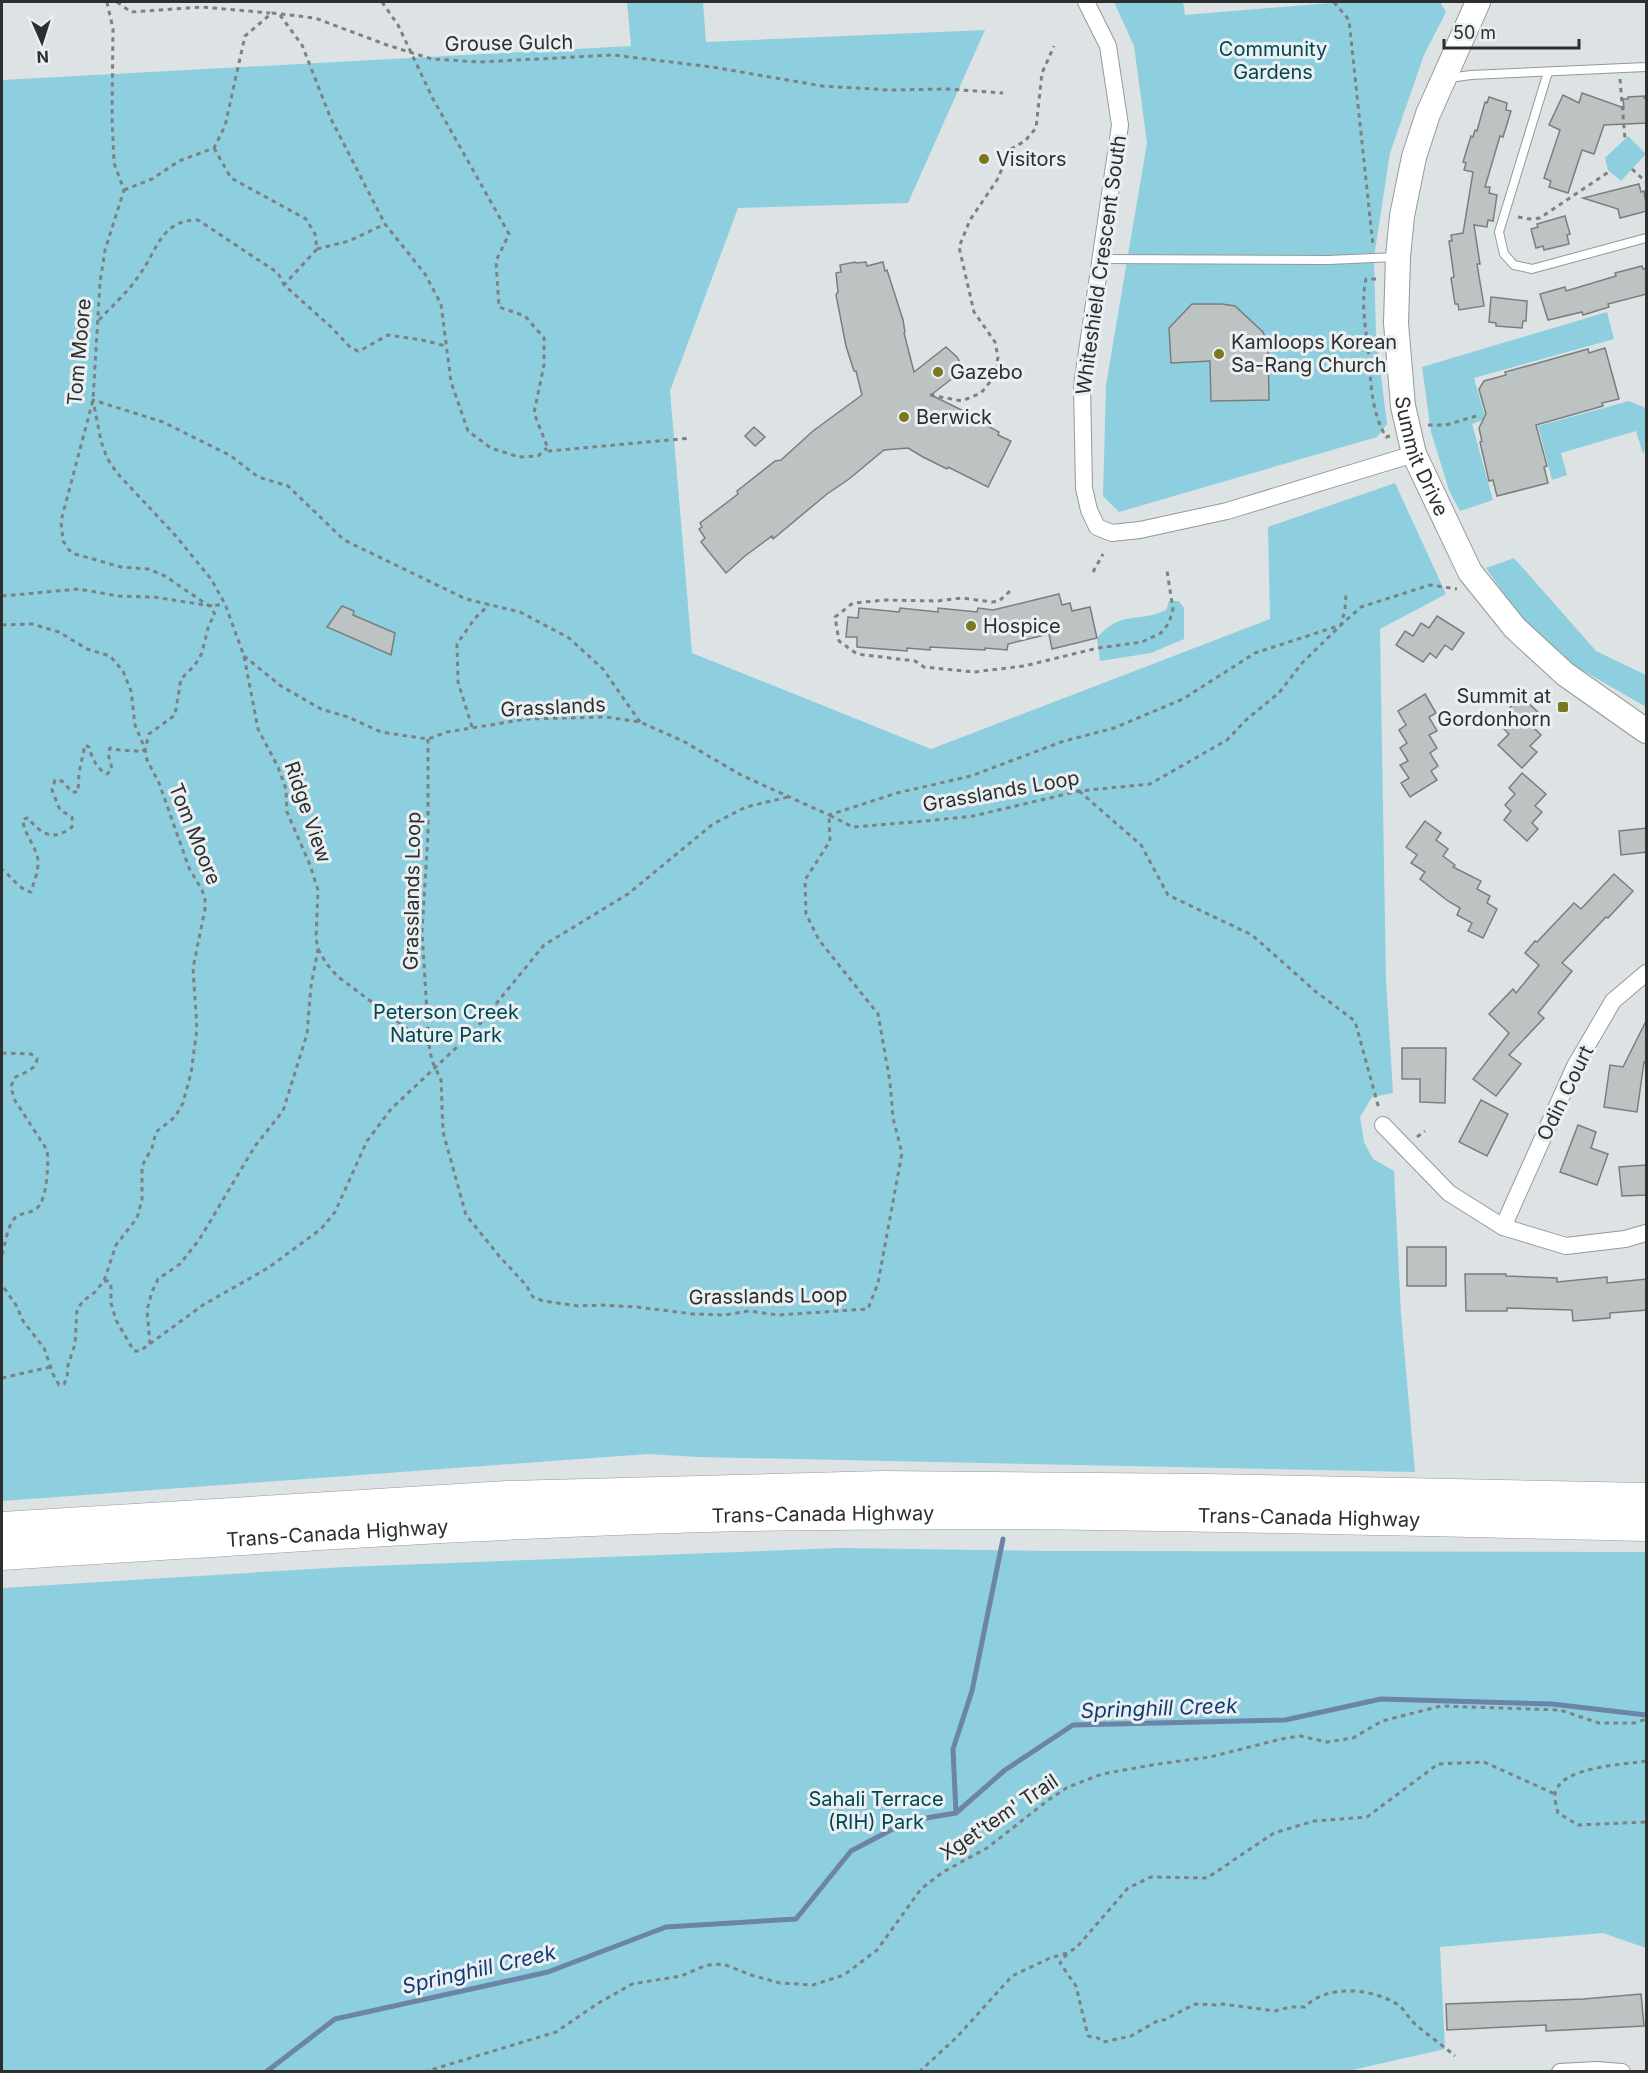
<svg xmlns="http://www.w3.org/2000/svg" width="1648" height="2073" font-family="Inter,sans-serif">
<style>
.green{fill:#8ecfdf}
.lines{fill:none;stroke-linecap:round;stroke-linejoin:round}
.stream{stroke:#6c84a5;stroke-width:5}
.building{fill:#bdc2c2;stroke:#797e7e;stroke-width:1.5}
.lane-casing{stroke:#94999a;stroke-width:10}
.street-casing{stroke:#94999a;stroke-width:18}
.secondary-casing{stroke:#94999a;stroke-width:26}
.highway-casing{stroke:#94999a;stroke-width:33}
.path{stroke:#7d8182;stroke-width:3;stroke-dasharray:4.5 4.5;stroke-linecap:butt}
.lane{stroke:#fff;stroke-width:8}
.street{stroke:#fff;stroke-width:16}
.secondary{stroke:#fff;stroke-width:24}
.highway{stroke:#fff;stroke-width:32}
.poi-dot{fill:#7a771e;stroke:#eaeff1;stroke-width:2}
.labels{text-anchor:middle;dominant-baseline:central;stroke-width:6;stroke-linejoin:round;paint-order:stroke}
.street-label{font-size:20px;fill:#2d2f2f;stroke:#eaeff1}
.park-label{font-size:20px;fill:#004754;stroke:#eaeff1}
.poi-label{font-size:20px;fill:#2d2f2f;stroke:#eaeff1;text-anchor:start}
.water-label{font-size:21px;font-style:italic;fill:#113b75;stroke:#eaeff1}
</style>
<rect width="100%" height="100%" fill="#dde2e4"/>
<!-- green -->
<g class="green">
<polygon points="627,2 703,2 706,42 985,30 908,203 738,208 670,391 692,653 931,749 1270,619 1268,527 1395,483 1446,594 1380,629 1386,982 1393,1093 1372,1097 1360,1117 1364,1142 1373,1159 1394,1171 1401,1314 1415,1472 698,1457 648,1454 2,1501 2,80 631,46"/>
<polygon points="1114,2 1183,2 1185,15 1343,2 1440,2 1446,12 1424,55 1390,153 1374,257 1376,335 1387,424 1377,437 1119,512 1103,496 1106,385 1147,143 1134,46"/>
<polygon points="1628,136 1646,154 1621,181 1608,170 1605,158"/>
<polygon points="1607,312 1614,339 1474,378 1486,419 1472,424 1493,500 1460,511 1449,490 1431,432 1422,367"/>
<polygon points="1629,401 1646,408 1646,446 1643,454 1636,431 1561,453 1567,475 1552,480 1538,426"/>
<polygon points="1514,558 1596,651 1646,675 1646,707 1570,663 1523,621 1486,568"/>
<path d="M1169,601H1179L1184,608V639L1151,653L1100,661L1097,638C1122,609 1136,624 1166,610Z"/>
<polygon points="840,1548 1052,1551 1646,1552 1646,1948 1603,1933 1440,1947 1445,2049 1348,2071 2,2071 2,1588 344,1567"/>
</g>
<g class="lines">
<!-- stream -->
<g class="stream">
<polyline points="956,1813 953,1749 972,1691 1003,1539"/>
<polyline points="266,2072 335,2019 548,1972 666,1927 796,1919 851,1851 908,1821 956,1813 1005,1770 1073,1725 1285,1720 1381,1699 1552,1704 1646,1715"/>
</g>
</g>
<!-- building -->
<g class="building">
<polygon points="1582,93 1624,108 1623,99 1628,99 1628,97 1644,96 1644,98 1647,98 1647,123 1604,125 1594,154 1582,150 1568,193 1549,187 1551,181 1544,178 1560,130 1549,125 1563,95 1579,103"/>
<polygon points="1489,97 1507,103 1506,110 1511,111 1503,137 1500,136 1485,187 1490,187 1489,193 1497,195 1493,221 1488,220 1487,227 1474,225 1480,264 1477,264 1484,306 1459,310 1458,304 1455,304 1451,278 1454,277 1449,241 1452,241 1451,235 1463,233 1473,172 1464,170 1466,163 1463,162 1471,136 1473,137 1475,130 1477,131 1485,102 1487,103"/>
<polygon points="1639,184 1641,192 1644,191 1647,211 1620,218 1618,209 1583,198"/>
<polygon points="1565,216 1570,234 1567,235 1569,244 1544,250 1543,246 1536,248 1531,229 1538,227 1537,224"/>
<polygon points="855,262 856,263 866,262 867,266 883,262 885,271 887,270 903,320 905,332 904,333 914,372 946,347 957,357 962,366 963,370 931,395 974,416 973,418 999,432 998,435 1011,441 988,487 948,467 947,469 923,457 908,448 884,450 849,479 827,494 773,539 772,536 745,556 726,573 701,542 705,538 699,529 702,527 700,523 738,494 737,491 775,461 781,460 813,431 862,395 856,371 854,371 846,346 836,295 838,292 836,273 841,272 840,265"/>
<polygon points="1642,266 1643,269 1647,268 1647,294 1608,304 1609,307 1583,315 1582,312 1548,320 1540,294 1565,287 1566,291 1616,276 1615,273"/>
<polygon points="1491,297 1527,301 1526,321 1523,321 1522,328 1496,326 1496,323 1489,322"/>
<polygon points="1192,304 1222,304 1235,306 1263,332 1268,346 1269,400 1211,401 1210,361 1171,363 1169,328"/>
<polygon points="1605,348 1619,399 1602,403 1603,406 1536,425 1547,466 1544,467 1548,483 1497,496 1493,480 1489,481 1480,442 1482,441 1479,428 1486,414 1479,389 1484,381 1506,375 1505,372 1531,365 1588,349 1589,353"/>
<polygon points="754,427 765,437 755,446 745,436"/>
<polygon points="1059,594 1062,605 1070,603 1072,611 1090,607 1097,638 1052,649 1049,634 1008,644 1007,650 985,648 985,650 930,647 930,650 907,648 907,651 857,647 857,637 846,637 848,617 858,618 859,608 899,612 900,608 938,612 938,608 977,612 978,608 993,610"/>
<polygon points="342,606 354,611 353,615 395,633 391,655 327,627"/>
<polygon points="1437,616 1464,633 1452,650 1445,645 1436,658 1430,653 1423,662 1396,645 1405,631 1413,636 1421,623 1429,628"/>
<polygon points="1425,694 1436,713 1429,717 1437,731 1429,735 1437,748 1430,753 1438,766 1431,771 1437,780 1410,797 1401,783 1409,778 1400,765 1408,761 1400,748 1407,743 1399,730 1406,725 1398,711"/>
<polygon points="1521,696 1544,718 1534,728 1541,735 1530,746 1537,752 1522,768 1498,745 1509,734 1503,728 1514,717 1507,711"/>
<polygon points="1522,773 1546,794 1535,806 1542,812 1532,823 1538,829 1527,841 1504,820 1511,811 1505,805 1515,794 1509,788"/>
<polygon points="1425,821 1441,833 1436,840 1448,849 1443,856 1455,865 1453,867 1481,881 1477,889 1490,896 1487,903 1497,909 1483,938 1468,931 1472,923 1457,915 1460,908 1448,901 1420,879 1425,872 1411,863 1417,855 1406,847"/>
<polygon points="1647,828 1647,852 1621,855 1619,831"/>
<polygon points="1614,874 1633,891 1608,918 1606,917 1562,963 1572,971 1538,1013 1544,1018 1509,1055 1521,1064 1496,1096 1473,1079 1509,1033 1489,1014 1513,989 1516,993 1539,965 1525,953 1535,941 1537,942 1574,903 1581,909"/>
<polygon points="1647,1019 1647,1063 1644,1062 1637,1112 1604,1107 1610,1065 1623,1067"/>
<polygon points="1402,1048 1446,1048 1445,1103 1420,1102 1420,1079 1402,1079"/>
<polygon points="1481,1100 1508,1114 1487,1156 1459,1142"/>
<polygon points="1578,1125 1596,1132 1591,1148 1608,1154 1597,1185 1560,1172"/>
<polygon points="1647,1165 1647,1195 1622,1196 1619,1167"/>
<rect x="1407" y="1247" width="39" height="39"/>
<polygon points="1465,1274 1506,1274 1506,1276 1557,1278 1557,1282 1607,1277 1607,1283 1647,1279 1647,1310 1610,1313 1610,1318 1573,1321 1572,1310 1507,1308 1507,1311 1466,1311"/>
<polygon points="1641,1994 1644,2026 1546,2031 1546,2025 1447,2030 1446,2004 1583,1999"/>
</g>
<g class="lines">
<defs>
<g id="lane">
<polyline points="1548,72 1499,232 1504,254 1514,265 1532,269 1646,238"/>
<polyline points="1449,78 1471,75 1646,67"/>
<polyline points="1100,259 1328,260 1397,257"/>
</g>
<g id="street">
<polyline points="1086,2 1108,46 1120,125 1082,386 1084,488 1089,510 1097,527 1112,533 1140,530 1227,511 1414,454"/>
<polyline points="1383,1125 1449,1193 1503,1227 1566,1246 1625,1239 1646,1233"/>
<polyline points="1503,1227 1575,1066 1613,1001 1646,973"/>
<polyline points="1560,2072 1596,2070 1622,2072"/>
</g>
<g id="secondary">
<path id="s1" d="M1478,2L1428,114L1414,157L1402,216L1398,257L1396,323L1403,406L1414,454L1470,572L1515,628L1565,674L1646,731"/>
</g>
<g id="highway">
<polyline points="2,1528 507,1497 882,1487 1208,1490 1646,1499"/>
<path id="s2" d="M2,1554C252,1539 502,1520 753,1515C1051,1509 1349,1519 1646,1525"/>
</g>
</defs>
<!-- lane casing -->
<use href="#lane" class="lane-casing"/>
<!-- street casing -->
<use href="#street" class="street-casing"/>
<!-- secondary casing -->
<use href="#secondary" class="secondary-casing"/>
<!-- highway casing -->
<use href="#highway" class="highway-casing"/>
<!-- path -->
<g class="path">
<polyline points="107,2 113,29 112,117 114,163 124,190 105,250 100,282 93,400 61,521 63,541 69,550 75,554 121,567 148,569 165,576 206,604 211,606 224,604"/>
<polyline points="117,2 131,12 202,7 270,13"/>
<polyline points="382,2 398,25 433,99 509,234 496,261 499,307 525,316 544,338 544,365 534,413 549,451 691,438"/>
<polyline points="1334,2 1349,20 1373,246"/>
<polyline points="280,15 302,45 331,119 385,224 425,274 441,304 451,382 468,431 491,448 519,457 538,456 547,448"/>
<polyline points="1620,79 1625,139"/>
<polyline points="214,148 231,178 306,219 315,234 317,249 284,285"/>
<polyline points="1632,169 1646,182"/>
<polyline points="124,190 152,179 179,161 214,148 225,126 245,36 272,13 315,18 387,45 432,59 480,62 613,55 712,67 822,86 889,90 948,89 1003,93"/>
<polyline points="1518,217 1529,219 1540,218 1610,171"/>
<polyline points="317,249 349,241 385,224"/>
<path d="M1376,279H1366C1361,302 1365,324 1368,348C1371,378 1370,410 1386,437L1390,436"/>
<path d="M99,320C113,305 129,291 140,274C158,249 161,220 198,220L278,273L284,285L331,327L351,348L358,351L363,349L388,335L422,340L446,346"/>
<polyline points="930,395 962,401 981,393 994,377 998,357 995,342 974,312 959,247 970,220 997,180 1011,149 1025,141 1036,128 1042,73 1054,46"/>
<polyline points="1428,425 1446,425 1476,416"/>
<polyline points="1093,572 1103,554"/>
<polyline points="1010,591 999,601 992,602 962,598 937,601 886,600 853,603 835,617 839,641 857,654 915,661 924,667 974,672 1024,666 1098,648 1142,642 1161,633 1169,623 1173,609 1167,571"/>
<path d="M2,596L79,589L118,596L154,597L211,606L215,615L209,624L202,653L195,665L181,679L175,715L149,734L145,749L142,752C131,749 121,752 110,748L108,753L112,769L107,774C96,768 92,758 89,747L85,745L79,773L78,792H72L62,781L55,780L52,790L60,810L72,817V827C53,842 41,834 28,818L23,819C23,835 39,848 38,864C38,873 33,884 31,892C19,890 12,876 2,870"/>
<polyline points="2,625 32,624 59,632 87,649 110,656 123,671 131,691 135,725 145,749 147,760 159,783 189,868 202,890 205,899 205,909 193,968 197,1029 191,1073 183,1103 175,1117 156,1132 152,1148 142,1166 142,1200 137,1218 116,1245 104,1281 95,1292 83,1301 77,1310 75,1344 68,1365 67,1378 64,1384 59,1385 53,1374 44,1348 23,1321 16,1305 2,1285"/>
<polyline points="244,656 281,686 321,709 348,717 381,732 428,739 447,732 527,719 606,717 640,722 683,741 741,775 829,815 897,793 971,776 1061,742 1114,728 1183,699 1255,653 1341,625 1361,607 1430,585 1457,589"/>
<polyline points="472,727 458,682 457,644 475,618 489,605"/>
<polyline points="428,739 428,834 422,932 429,1045 432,1061 441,1080 443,1132 466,1215 500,1257 526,1285 533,1297 543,1301 579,1306 601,1305 637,1307 693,1314 725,1315 749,1311 778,1315 868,1309 878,1283 902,1153 893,1118 890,1082 878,1014 819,940 806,914 805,880 830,841 829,815 853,827 926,821 973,816 1079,791 1150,784 1227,740 1248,718 1279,693 1302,663 1341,625 1345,609 1346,595"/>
<polyline points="1079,791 1141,845 1168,895 1252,935 1315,991 1355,1021 1379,1109"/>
<polyline points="318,949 326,963 337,976 429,1045"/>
<path d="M2,1053L31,1054L37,1059C36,1070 23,1073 14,1078L11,1087L14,1099L47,1150C49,1163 47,1202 36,1209C29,1214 20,1212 14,1219C7,1228 5,1245 2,1255"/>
<polyline points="1417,1137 1425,1131"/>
<polyline points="104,1281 108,1281 111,1284 111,1303 116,1320 134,1351 140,1351 203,1305 268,1268 321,1229 335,1212 367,1141 391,1109 474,1031 544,945 628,894 713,824 746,807 788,797"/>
<polyline points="150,1344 147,1310 152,1292 158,1279 180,1264 199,1240 255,1146 283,1111 307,1034 311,986 318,949 316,938 318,890 310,865 287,812 286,789 278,767 258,729 244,656 225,604 211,579 175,535 117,473 107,458 101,441 93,400 163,422 231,456 258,477 288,486 344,540 466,599 520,612 569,638 603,669 640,722"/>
<polyline points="2,1378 50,1367"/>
<path d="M1646,1761C1624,1765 1560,1766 1555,1794C1554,1799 1557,1808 1558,1813L1578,1825L1646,1822"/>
<path d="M1067,1954L1060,1963L1076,1986L1088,2036L1098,2038L1103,2042L1131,2036L1159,2020H1164L1195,2004L1217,2005L1223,2004L1275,2011L1290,2007H1305C1327,1984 1371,1988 1397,2004C1405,2009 1408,2018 1415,2024C1428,2035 1442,2045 1455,2056"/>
<polyline points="424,2072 556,2032 597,2004 632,1984 681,1976 707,1965 723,1964 751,1975 780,1983 813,1985 844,1975 877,1950 921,1889 943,1872 987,1848 1047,1801 1068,1787 1102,1774 1158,1764 1210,1757 1281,1739 1300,1736 1327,1742 1353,1738 1382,1721 1441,1706 1560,1710 1599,1723 1635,1723 1646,1719"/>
<polyline points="919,2072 957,2037 1012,1976 1050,1958 1068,1953 1077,1947 1128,1888 1151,1877 1207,1878 1274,1833 1314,1821 1367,1817 1438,1764 1484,1762 1555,1794"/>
</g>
<!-- lane -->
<use href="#lane" class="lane"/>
<!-- street -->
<use href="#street" class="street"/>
<!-- secondary -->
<use href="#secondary" class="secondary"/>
<!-- highway -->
<use href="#highway" class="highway"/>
</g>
<!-- markers -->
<g class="poi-dot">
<circle cx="984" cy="159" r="6"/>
<circle cx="1219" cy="354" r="6"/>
<circle cx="938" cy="372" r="6"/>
<circle cx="904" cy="417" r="6"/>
<circle cx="971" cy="626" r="6"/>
<rect x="1557" y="701" width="12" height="12" rx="3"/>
</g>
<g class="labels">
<!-- street labels -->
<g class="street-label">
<text transform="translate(509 43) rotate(-1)">Grouse Gulch</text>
<text transform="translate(1101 265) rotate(-82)">Whiteshield Crescent South</text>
<text transform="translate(79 352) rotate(-85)">Tom Moore</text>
<text stroke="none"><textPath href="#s1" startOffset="472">Summit Drive</textPath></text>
<text transform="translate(553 707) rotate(-3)">Grasslands</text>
<text transform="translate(1001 791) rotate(-10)">Grasslands Loop</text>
<text transform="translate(308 812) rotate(71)">Ridge View</text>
<text transform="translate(195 834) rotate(68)">Tom Moore</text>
<text transform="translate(412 891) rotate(-89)">Grasslands Loop</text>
<text transform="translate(1565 1093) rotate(-64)">Odin Court</text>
<text transform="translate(768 1296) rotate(-1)">Grasslands Loop</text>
<text stroke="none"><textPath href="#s2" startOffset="822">Trans-Canada Highway</textPath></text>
<text stroke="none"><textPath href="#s2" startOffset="1308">Trans-Canada Highway</textPath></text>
<text stroke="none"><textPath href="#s2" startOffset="336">Trans-Canada Highway</textPath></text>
<text transform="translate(999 1817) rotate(-34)">Xget'tem' Trail</text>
</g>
<!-- park labels -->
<g class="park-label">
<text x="1273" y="49">Community<tspan x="1273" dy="23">Gardens</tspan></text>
<text x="446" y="1012">Peterson Creek<tspan x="446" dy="23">Nature Park</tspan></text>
<text x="876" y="1799">Sahali Terrace<tspan x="876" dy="23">(RIH) Park</tspan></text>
</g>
<!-- poi labels -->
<g class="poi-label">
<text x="996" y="159">Visitors</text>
<text x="1231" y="342">Kamloops Korean<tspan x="1231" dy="23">Sa-Rang Church</tspan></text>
<text x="950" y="372">Gazebo</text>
<text x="916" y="417">Berwick</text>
<text x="983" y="626">Hospice</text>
<text x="1551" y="696" text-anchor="end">Summit at<tspan x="1551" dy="23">Gordonhorn</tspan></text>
</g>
<!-- water labels -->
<g class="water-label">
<text transform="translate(1159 1708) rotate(-2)">Springhill Creek</text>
<text transform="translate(479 1969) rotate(-13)">Springhill Creek</text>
</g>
</g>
<!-- border -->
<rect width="1648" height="2073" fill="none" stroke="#2d2f2f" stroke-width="6"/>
<!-- north arrow -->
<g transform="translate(42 42) rotate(177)" stroke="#eaeff1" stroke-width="4.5" paint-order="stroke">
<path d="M0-4.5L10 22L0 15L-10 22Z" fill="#2d2f2f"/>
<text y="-9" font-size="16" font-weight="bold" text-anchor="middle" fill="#2d2f2f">N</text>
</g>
<!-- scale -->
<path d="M1444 39v9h135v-9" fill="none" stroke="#2d2f2f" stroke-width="3"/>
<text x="1453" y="39" font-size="18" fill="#2d2f2f" stroke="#eaeff1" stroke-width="4.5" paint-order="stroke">50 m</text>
</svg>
